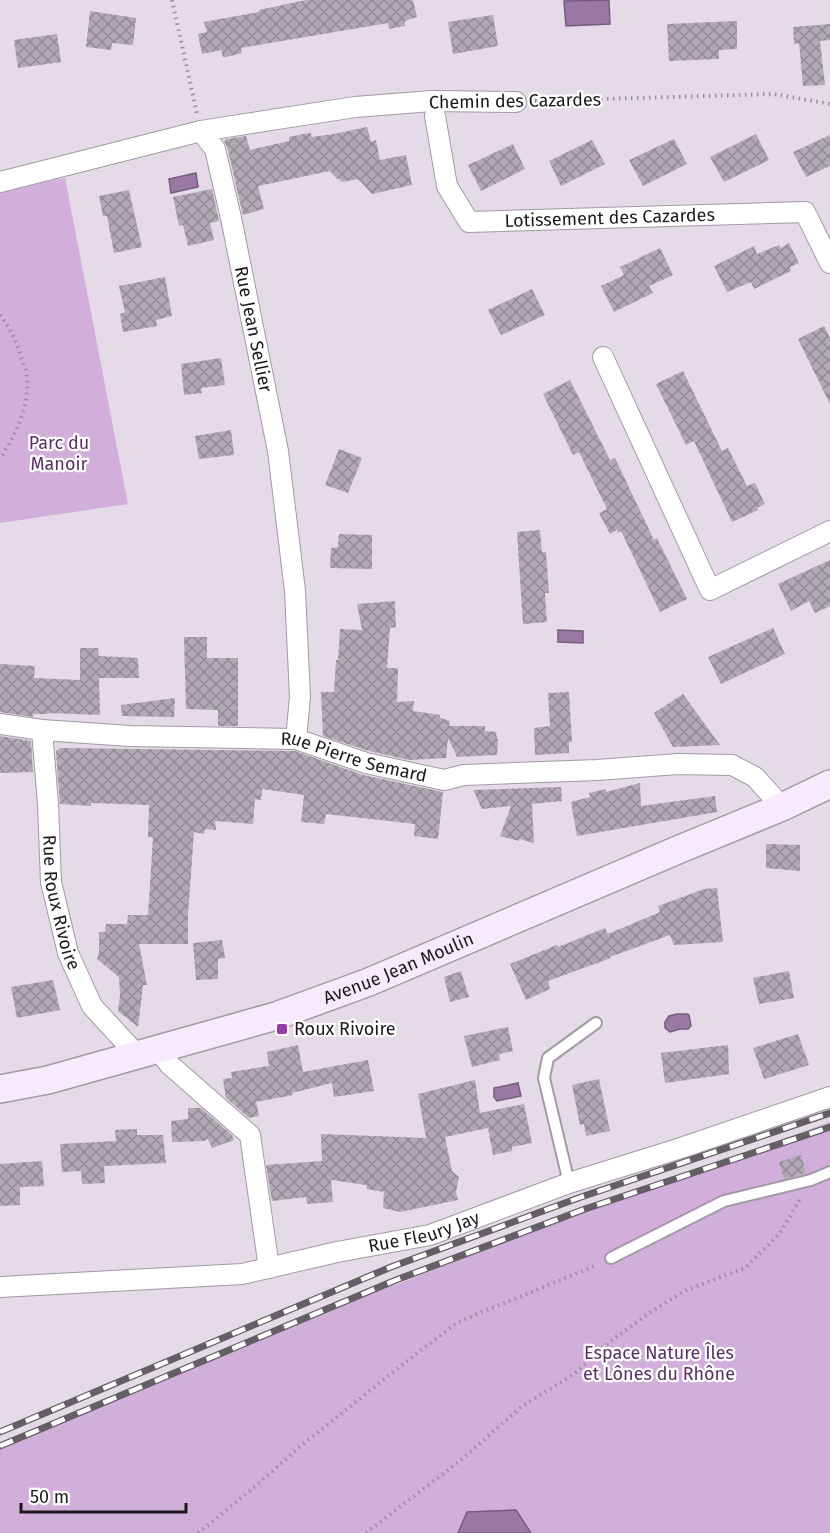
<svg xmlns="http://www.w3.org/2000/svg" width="830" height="1533" font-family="'Fira Sans',sans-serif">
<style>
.park{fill:#d2afdb}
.water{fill:#9b78a4;stroke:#755c7c;stroke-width:1.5}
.building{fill:url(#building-cross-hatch)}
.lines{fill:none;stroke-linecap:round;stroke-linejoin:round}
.lane-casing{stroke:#a399a5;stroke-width:14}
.street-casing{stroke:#a399a5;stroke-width:22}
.secondary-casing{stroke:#a399a5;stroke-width:30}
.path{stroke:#98909a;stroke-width:4;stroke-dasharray:1.5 4.5;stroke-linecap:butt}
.lane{stroke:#fff;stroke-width:10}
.street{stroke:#fff;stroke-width:20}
.secondary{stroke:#f9e9fe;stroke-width:27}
.rail-casing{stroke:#645e65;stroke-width:7}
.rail{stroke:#fff;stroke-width:4.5;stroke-dasharray:14;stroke-linecap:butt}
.poi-dot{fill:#943ca8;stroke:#fff;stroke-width:2}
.labels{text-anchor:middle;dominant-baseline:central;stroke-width:4.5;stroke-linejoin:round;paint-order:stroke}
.street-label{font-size:18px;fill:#1c191d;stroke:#fff}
.park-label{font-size:18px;fill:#5b2d66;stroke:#fff}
.poi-label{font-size:18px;fill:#1c191d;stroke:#fff;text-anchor:start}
</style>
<defs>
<pattern id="building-cross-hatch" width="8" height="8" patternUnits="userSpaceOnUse" patternTransform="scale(1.5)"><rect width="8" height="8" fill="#b3a9b5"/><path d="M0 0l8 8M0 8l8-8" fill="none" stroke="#918993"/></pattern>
</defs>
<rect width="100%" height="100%" fill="#e5dae7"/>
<!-- park -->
<g class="park">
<polygon points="65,178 128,504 0,523 0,191"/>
<polygon points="830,1122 830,1533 0,1533 0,1442 310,1319 363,1294 398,1284 574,1214"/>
</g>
<!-- water -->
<g class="water">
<polygon points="609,0 610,24 566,26 564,1"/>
<polygon points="196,173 198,187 171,193 169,179"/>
<polygon points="558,630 583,631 583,643 558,642"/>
<polygon points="677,1014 687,1014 689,1015 691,1026 688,1029 680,1029 670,1032 665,1028 665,1022 669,1016"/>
<polygon points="518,1083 521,1096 497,1101 494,1097 494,1088"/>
<polygon points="516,1510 531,1533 458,1533 467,1512"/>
</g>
<!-- building -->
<g class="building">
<polygon points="306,0 413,0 417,17 405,21 405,26 389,29 388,23 241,48 242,53 231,56 223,57 221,50 202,54 198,34 207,32 204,22 259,12 259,10"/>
<polygon points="90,11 136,18 133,45 112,43 111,50 86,47"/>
<polygon points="493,15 498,46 453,54 448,22"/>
<polygon points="737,21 737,49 719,50 719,59 669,61 667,24"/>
<polygon points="830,24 830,40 820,41 825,85 803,86 799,43 794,44 793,27"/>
<polygon points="57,34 61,62 18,68 14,40"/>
<polygon points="367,127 371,142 376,140 380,160 406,155 412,185 372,194 358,179 342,182 339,179 337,179 330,171 258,186 264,209 243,215 227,146 224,142 226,139 246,136 250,150 289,141 289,137 303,134 311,133 312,137 334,134"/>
<polygon points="756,134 769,160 724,182 710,157"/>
<polygon points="830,135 830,166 806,177 793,152"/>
<polygon points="674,139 687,164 643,186 629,160"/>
<polygon points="592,140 605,164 561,186 549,161"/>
<polygon points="513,144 525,169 481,191 468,165"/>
<polygon points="212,189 219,221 210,223 214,240 188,246 183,225 179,226 173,197"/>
<polygon points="129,190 142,247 114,253 107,216 103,216 99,196"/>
<polygon points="789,243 799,263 790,267 791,271 754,289 751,282 727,292 714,266 754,246 757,254 779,245 781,248"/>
<polygon points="660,248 673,275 649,286 653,293 614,312 601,286 624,275 620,267"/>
<polygon points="165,277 172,316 156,320 157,326 123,332 120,314 125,312 119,286"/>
<polygon points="532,289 545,315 501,335 488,310"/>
<polygon points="824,326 830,338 830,404 798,339"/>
<polygon points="221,358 225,385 201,388 202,393 184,395 181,364"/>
<polygon points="683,371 722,451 728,448 747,486 755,483 765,504 757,508 758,510 732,522 694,441 686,445 656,384"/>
<polygon points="570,380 610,460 615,458 654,540 657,538 687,599 660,612 621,531 618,533 617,530 610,534 599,513 607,509 579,452 573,455 543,394"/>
<polygon points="231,430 234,455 199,459 195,436"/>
<polygon points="339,449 362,458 348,493 325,485"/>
<polygon points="540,530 542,552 546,552 549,593 545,593 547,622 523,624 517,532"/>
<polygon points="339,534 372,535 372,569 330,568 331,548 338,547"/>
<polygon points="830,560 830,606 815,613 809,601 791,611 778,584"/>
<polygon points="395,601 396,627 390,628 387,668 398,668 397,702 414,701 413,711 440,715 440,718 450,721 449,726 485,726 485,731 496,732 497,739 498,739 497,755 457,757 448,738 446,758 409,760 369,751 323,736 321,692 334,692 336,660 338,660 340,629 362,630 357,604"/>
<polygon points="773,628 785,654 721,684 708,657"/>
<polygon points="184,637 207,637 207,658 238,658 238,726 218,726 218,710 186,709"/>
<polygon points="80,648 98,648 99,656 138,658 139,678 99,678 100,715 49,713 49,714 33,714 33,717 0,712 0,664 35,666 34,678 80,680"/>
<polygon points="569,692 572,742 569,742 569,753 535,755 534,728 550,726 548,693"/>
<polygon points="683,694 720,745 673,747 654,713"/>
<polygon points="175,698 174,717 122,716 121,705"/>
<polygon points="0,736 31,741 33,772 0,773"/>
<polygon points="60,748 295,751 363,775 443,792 438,839 414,836 415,824 380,820 326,814 324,824 301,822 304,795 262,789 261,800 255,799 253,824 215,821 216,830 205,829 204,834 194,832 188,915 188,944 139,944 147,985 143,985 138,1027 118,1011 120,995 119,977 97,959 99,952 99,932 105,932 106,924 127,924 128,915 148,915 153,837 148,837 149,805 91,803 91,806 60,804 56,751"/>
<polygon points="640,783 641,806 715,796 717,812 577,836 571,802 590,797 589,793 606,789 606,792"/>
<polygon points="561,787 562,801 532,804 534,843 520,839 519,841 500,836 511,806 482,809 473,790"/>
<polygon points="766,844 800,845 800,871 766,868"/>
<polygon points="717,888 723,942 674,945 670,935 610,957 611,958 548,981 550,989 526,1000 510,964 557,945 558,947 605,928 608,934 660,912 658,906 704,889"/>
<polygon points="222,940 225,958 218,959 218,979 196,980 193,943"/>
<polygon points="461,971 469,997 450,1002 444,977"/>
<polygon points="789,971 794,998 759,1004 753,978"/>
<polygon points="53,980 60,1010 17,1018 11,987"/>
<polygon points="508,1027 513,1051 499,1054 500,1060 472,1067 464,1036"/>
<polygon points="798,1034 809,1065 764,1079 753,1048"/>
<polygon points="298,1045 303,1072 368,1060 374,1091 334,1097 332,1083 292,1093 293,1095 256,1102 259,1116 249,1118 226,1098 223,1079 232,1078 231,1072 269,1066 267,1052"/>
<polygon points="728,1045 729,1074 665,1083 661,1053"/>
<polygon points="599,1079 610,1131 586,1136 584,1124 580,1125 572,1085"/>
<polygon points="475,1080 480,1113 524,1104 532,1143 512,1147 512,1151 493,1155 488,1128 445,1137 452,1171 459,1177 456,1192 458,1200 400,1212 383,1208 384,1192 367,1189 366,1185 331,1180 333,1202 307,1204 306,1197 272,1201 266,1165 322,1161 321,1134 426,1138 418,1094"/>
<polygon points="188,1108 201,1108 232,1135 234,1140 212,1148 208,1139 204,1141 172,1142 171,1121 188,1119"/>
<polygon points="137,1129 137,1135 163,1135 166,1163 104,1166 105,1183 82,1184 81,1171 62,1172 60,1144 116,1141 115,1130"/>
<polygon points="801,1155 806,1173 784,1179 779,1162"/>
<polygon points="42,1161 44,1186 20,1187 20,1205 0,1206 0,1164"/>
</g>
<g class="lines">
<defs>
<g id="lane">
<polyline points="569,1183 544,1078 548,1058 596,1023"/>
<polyline points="611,1258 724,1201 811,1180 830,1172"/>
</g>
<g id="street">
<path id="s1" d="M435,116L447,186L469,222L805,212L830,263"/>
<path id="s2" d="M201,131L215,149L231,218L278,451L295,591L300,697L296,739"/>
<polyline points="0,182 201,131 355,107 432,101 516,102"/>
<polyline points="603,357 710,590 830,531"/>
<path id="s3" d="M0,724L42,730L130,736L296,739L366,763L444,780L464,775L597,770L678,764L732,765L755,777L782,807"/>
<path id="s4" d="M42,730L48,804L51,882L68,953L92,1006L137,1055"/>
<polyline points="157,1049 170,1065 250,1135 269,1268"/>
<path id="s5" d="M0,1287L242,1274L337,1252L430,1235L569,1183L681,1148L830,1097"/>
</g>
<g id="secondary">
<path id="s6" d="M0,1089L48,1080L276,1016L369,982L680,849L782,807L830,784"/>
</g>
</defs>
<!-- lane casing -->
<use href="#lane" class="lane-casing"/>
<!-- street casing -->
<use href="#street" class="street-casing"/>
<!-- secondary casing -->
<use href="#secondary" class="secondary-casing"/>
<!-- path -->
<g class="path">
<polyline points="172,0 197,114"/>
<polyline points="535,101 774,94 830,104"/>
<path d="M0,315C10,328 17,341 21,357C24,364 27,372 27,380C29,409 15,435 0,459"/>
<polyline points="198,1533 251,1490 302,1445 407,1361 458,1322 597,1265"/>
<polyline points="366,1533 461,1460 521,1407 574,1374 612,1340 651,1312 684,1291 745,1268 780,1233 800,1199"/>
</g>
<!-- lane -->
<use href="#lane" class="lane"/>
<!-- street -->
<use href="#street" class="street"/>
<!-- secondary -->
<use href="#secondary" class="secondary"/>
<defs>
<g id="rail">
<polyline points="0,1432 391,1267 581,1197 830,1113"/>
<polyline points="0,1446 396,1280 585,1209 830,1127"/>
</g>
</defs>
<!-- rail casing -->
<use href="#rail" class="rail-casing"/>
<!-- rail -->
<use href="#rail" class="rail"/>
</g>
<!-- markers -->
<rect class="poi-dot" x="276" y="1023" width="12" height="12" rx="3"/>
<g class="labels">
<!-- street labels -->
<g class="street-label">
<text transform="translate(515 101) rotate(-1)">Chemin des Cazardes</text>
<text stroke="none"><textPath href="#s1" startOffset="254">Lotissement des Cazardes</textPath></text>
<text stroke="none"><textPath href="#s2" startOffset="207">Rue Jean Sellier</textPath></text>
<text stroke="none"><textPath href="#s3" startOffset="357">Rue Pierre Semard</textPath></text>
<text stroke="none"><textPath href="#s4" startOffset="174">Rue Roux Rivoire</textPath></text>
<text stroke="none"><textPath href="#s6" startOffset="417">Avenue Jean Moulin</textPath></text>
<text stroke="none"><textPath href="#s5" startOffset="429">Rue Fleury Jay</textPath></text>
</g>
<!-- park labels -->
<g class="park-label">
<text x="59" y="443">Parc du<tspan x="59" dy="21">Manoir</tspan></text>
<text x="659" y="1353">Espace Nature Îles<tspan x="659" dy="21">et Lônes du Rhône</tspan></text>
</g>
<!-- poi labels -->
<g class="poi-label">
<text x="294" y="1029">Roux Rivoire</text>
</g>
</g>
<!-- scale -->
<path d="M21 1503v9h165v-9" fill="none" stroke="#1c191d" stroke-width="3"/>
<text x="30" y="1503" font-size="18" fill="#1c191d" stroke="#ffffff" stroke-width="4.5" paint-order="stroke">50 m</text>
</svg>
